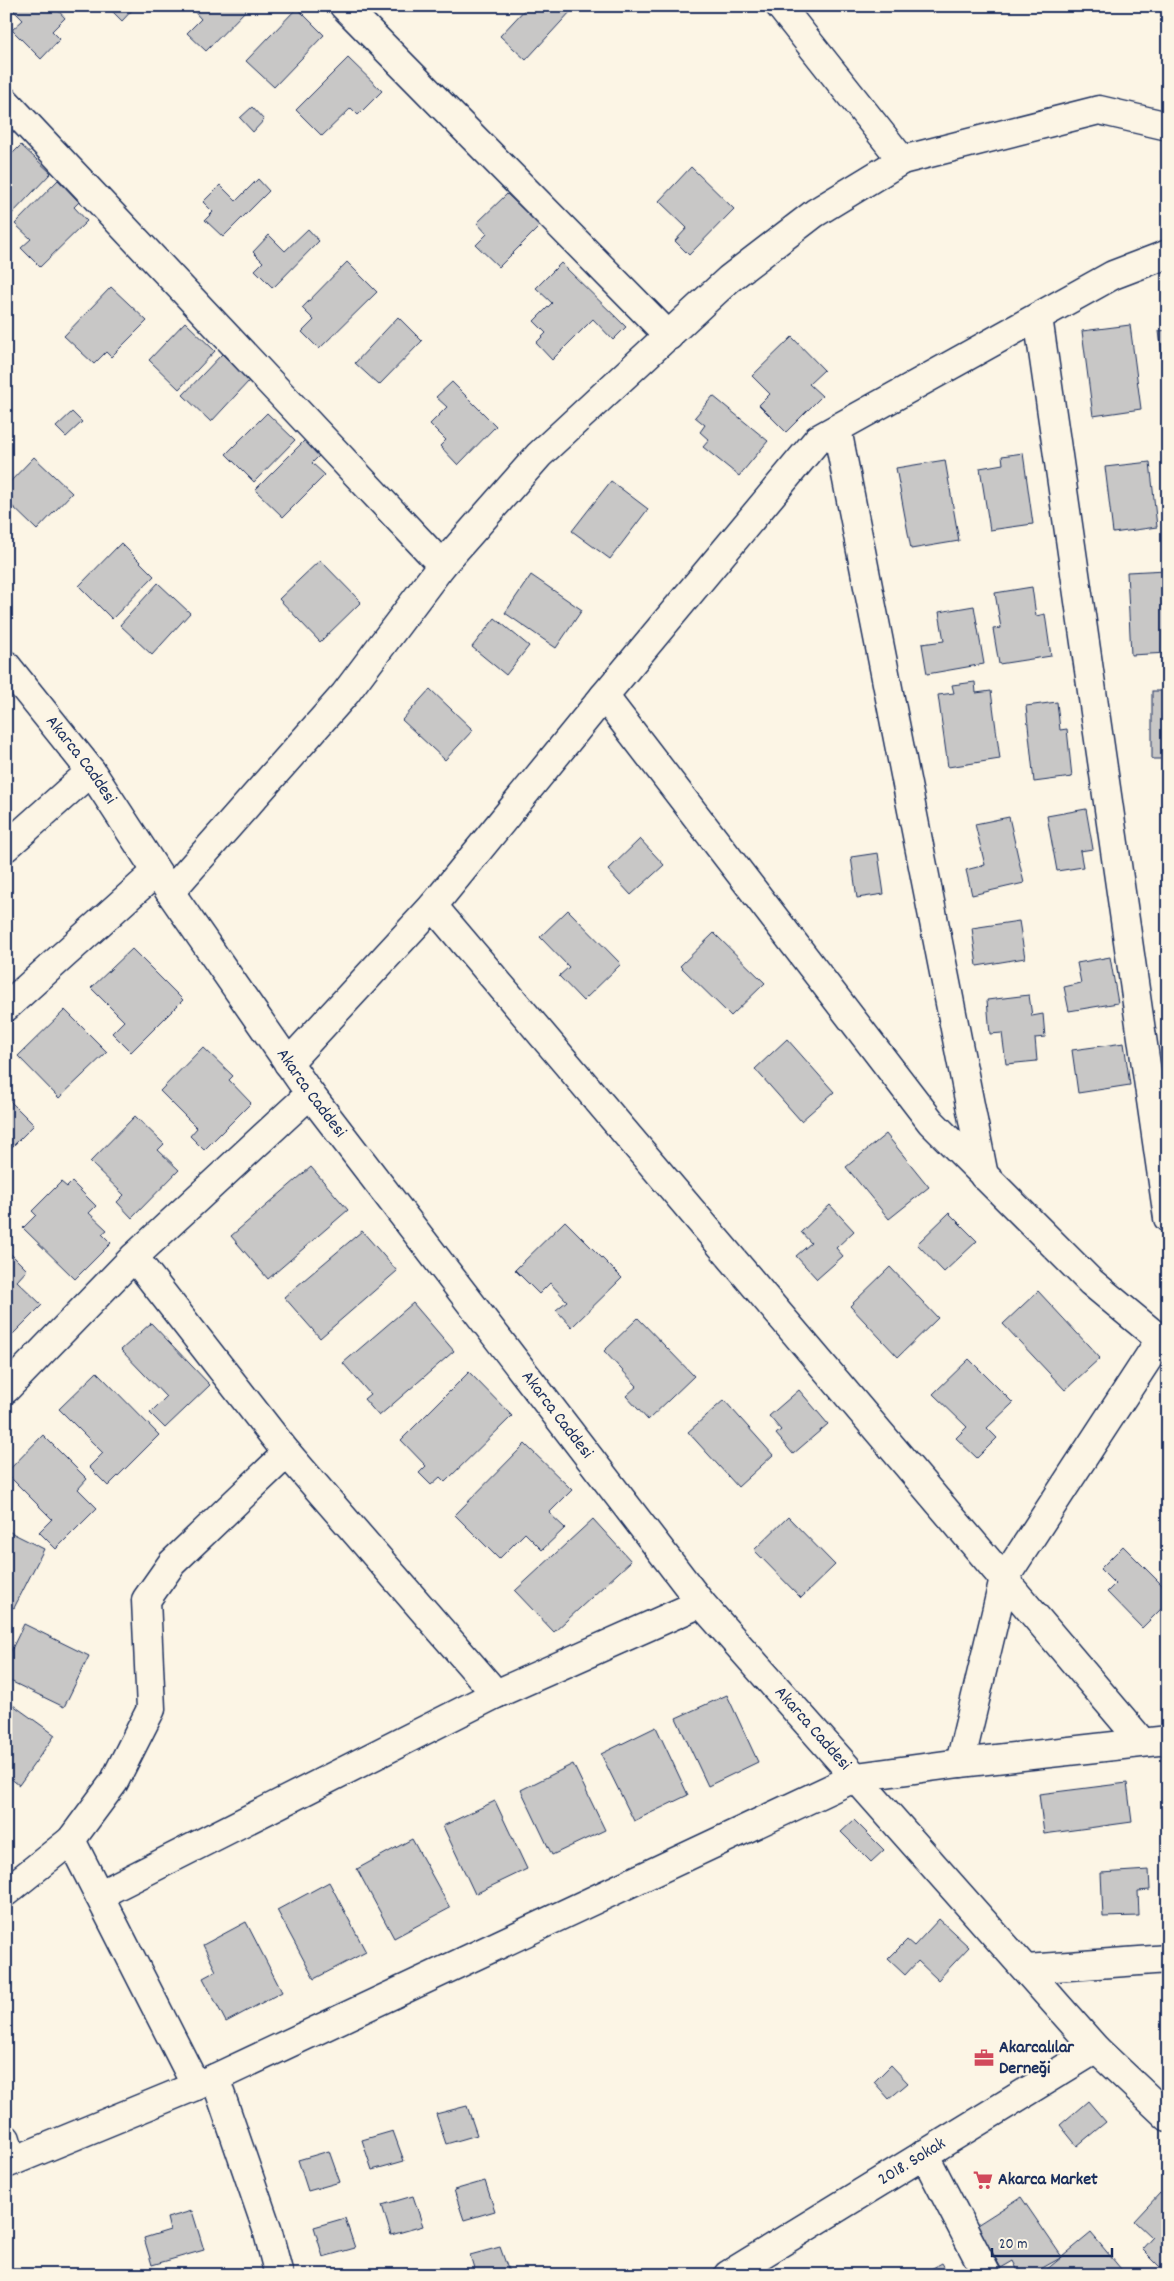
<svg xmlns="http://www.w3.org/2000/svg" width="1174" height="2281" font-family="Dekko,sans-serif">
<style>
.building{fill:#c8c7c6;stroke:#1b2f5e}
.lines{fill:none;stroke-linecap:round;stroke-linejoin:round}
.minor-casing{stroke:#1b2f5e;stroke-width:31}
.secondary-casing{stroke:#1b2f5e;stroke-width:31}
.minor{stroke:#fcf5e5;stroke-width:28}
.secondary{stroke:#fcf5e5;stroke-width:28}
.labels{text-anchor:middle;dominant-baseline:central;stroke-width:4.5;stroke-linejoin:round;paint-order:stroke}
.street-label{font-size:18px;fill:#1b2f5e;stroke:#fcf5e5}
.poi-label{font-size:18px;font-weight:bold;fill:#1b2f5e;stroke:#fcf5e5;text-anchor:start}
</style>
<rect width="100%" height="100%" fill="#fcf5e5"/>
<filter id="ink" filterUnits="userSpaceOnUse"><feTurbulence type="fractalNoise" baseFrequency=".02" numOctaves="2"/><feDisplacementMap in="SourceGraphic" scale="10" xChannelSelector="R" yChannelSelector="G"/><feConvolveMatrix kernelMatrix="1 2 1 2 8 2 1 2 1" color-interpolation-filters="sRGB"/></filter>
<g filter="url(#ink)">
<!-- building -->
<g class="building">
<polygon points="19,6 54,6 65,18 52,31 60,39 41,59 12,30 23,20 14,11"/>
<polygon points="107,6 136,6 122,21"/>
<polygon points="193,6 250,6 206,51 187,33 201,19 191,8"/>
<polygon points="427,6 438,6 432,12"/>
<polygon points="528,6 568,6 572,10 526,60 500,36"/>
<polygon points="297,8 324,35 274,87 246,61"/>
<polygon points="348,58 382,91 358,115 351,108 322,136 296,110"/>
<polygon points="252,107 264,120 253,132 240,118"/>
<polygon points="21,145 51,173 11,215 6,211 6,160"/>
<polygon points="691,167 734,209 689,255 675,241 687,228 659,201"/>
<polygon points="258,179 269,191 223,237 205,220 213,212 203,202 220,185 236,201"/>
<polygon points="58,180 79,202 74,207 87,221 40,267 21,248 31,239 15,224"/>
<polygon points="507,194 540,226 499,267 476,245 487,234 477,223"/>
<polygon points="308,229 319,241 273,288 255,270 263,262 253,252 269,235 285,251"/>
<polygon points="347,262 377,292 319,349 302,332 314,320 302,308"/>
<polygon points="561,263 626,327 613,340 593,319 552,360 536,343 546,333 534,321 552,303 536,288"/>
<polygon points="111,287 147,321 111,357 106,352 94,364 64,336"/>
<polygon points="398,317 422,341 379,385 355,363"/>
<polygon points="185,322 215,351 179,389 149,360"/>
<polygon points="1130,325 1141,409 1093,416 1082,331"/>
<polygon points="1168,330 1168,401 1159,331"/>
<polygon points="792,337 824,370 809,384 822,396 786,432 759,405 770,394 752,376"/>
<polygon points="222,354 249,381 211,422 183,395"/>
<polygon points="452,382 496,426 458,465 440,446 446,440 430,424 447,407 436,397"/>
<polygon points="713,396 768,441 739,476 703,447 709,440 700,432 705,425 695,417"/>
<polygon points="72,412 82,422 66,437 56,427"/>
<polygon points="267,413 295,440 254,482 226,454"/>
<polygon points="308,437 323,452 312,463 325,475 283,517 255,490"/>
<polygon points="1023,453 1033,524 990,530 980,468 1003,464 1002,456"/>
<polygon points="34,457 72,493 37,530 6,500 6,486"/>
<polygon points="945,460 959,541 911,549 896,468"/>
<polygon points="1150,462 1157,527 1113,533 1105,467"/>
<polygon points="611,481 648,509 610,559 572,531"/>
<polygon points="121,543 154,576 112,619 79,586"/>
<polygon points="320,560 361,602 320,642 279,599"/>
<polygon points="1167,570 1168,653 1131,655 1127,572"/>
<polygon points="531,575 582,610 556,648 505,613"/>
<polygon points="158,583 190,613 152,655 120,625"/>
<polygon points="1032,587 1036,616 1045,614 1051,656 999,664 993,629 1001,628 995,593"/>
<polygon points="974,606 984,664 927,674 922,644 944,641 939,612"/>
<polygon points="495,618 529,646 506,675 472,647"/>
<polygon points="975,682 976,693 991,691 1000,759 948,767 938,695 954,693 952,685"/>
<polygon points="430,689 473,730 445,760 402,720"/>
<rect x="1152" y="691" width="16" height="68"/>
<polygon points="1057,702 1060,730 1067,729 1072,777 1034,782 1026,706"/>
<polygon points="1086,809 1093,849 1080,851 1083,867 1057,871 1047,816"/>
<polygon points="1009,817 1024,883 972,895 966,870 985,865 975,824"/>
<polygon points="640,839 664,865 631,895 608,870"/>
<polygon points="878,853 884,894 857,898 851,857"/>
<polygon points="568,910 621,964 583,1001 559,976 569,967 540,937"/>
<polygon points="1019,921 1025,958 977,966 972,928"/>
<polygon points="714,933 765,983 731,1016 680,966"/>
<polygon points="132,949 183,1000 131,1052 112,1033 124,1021 91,988"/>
<polygon points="1110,957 1118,1003 1069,1011 1064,987 1081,983 1077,963"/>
<polygon points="1029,995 1032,1016 1043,1014 1045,1037 1035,1038 1037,1061 1006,1064 1002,1033 990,1034 987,1000"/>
<polygon points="65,1010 107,1052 59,1098 18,1056"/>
<polygon points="787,1039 834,1092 801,1121 755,1069"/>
<polygon points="1124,1043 1130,1085 1078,1093 1072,1050"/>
<polygon points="203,1047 233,1076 229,1080 251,1103 204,1150 190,1136 197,1128 160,1091"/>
<polygon points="6,1097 34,1125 6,1153"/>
<polygon points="135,1116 164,1144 158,1150 179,1170 132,1218 117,1202 124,1195 90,1162"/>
<polygon points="886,1134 929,1187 889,1219 846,1167"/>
<polygon points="311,1167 348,1210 268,1279 231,1236"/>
<polygon points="61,1182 67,1187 72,1182 96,1206 89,1213 107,1230 102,1234 111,1243 75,1279 23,1228 36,1215 32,1211"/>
<polygon points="830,1205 854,1231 836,1248 843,1256 817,1279 796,1256 811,1243 801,1232"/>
<polygon points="949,1213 977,1241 944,1272 917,1244"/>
<polygon points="565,1221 622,1278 572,1327 556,1310 567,1301 550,1283 539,1294 515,1270"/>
<polygon points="362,1231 397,1271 320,1338 284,1297"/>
<polygon points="6,1249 27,1270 17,1281 42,1305 6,1341"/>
<polygon points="890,1267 938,1318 898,1357 850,1306"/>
<polygon points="1038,1291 1100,1358 1065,1390 1003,1324"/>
<polygon points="413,1303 454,1351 379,1416 364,1399 370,1394 343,1363"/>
<polygon points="638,1318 694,1376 648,1420 626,1396 637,1386 604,1351"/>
<polygon points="151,1323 210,1385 165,1428 150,1413 166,1397 121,1350"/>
<polygon points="969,1359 1013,1403 987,1428 997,1438 977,1458 956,1438 967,1427 933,1394"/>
<polygon points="97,1372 159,1435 108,1486 89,1467 103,1453 59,1409"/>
<polygon points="469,1372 512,1416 445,1482 440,1477 431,1485 419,1473 426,1466 401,1440"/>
<polygon points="799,1390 828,1424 793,1454 776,1434 781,1430 769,1416"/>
<polygon points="724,1400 773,1455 738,1487 688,1432"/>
<polygon points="43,1435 87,1479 78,1489 97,1508 56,1549 39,1532 52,1519 6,1473"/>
<polygon points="525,1444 572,1490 549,1513 565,1528 542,1550 525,1533 499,1559 455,1515"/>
<polygon points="788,1517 835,1565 801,1598 754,1550"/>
<polygon points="593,1519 631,1561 554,1632 515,1591"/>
<polygon points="6,1530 44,1549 14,1608 6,1604"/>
<polygon points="1123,1546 1168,1591 1168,1602 1142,1628 1107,1592 1115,1584 1100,1569"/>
<polygon points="24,1624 89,1656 64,1707 6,1679 6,1661"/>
<polygon points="727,1695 758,1762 708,1786 676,1718"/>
<polygon points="6,1700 55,1735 19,1785 6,1775"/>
<polygon points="656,1727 688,1795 634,1821 601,1754"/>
<polygon points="573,1764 605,1830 552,1855 521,1790"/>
<polygon points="1127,1783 1132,1822 1044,1834 1039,1794"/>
<polygon points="495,1801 527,1869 475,1894 443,1826"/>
<polygon points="854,1820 884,1850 871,1862 841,1832"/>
<polygon points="412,1839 450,1908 394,1938 357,1869"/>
<polygon points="1149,1870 1150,1890 1138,1891 1139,1916 1103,1917 1101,1873"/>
<polygon points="329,1882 366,1952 314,1979 277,1910"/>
<polygon points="939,1919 969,1947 938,1980 918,1961 905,1975 888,1959 907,1940 914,1946"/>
<polygon points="246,1922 282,1992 226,2022 203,1978 216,1971 203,1945"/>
<polygon points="891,2065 908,2083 889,2099 874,2082"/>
<polygon points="1088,2101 1106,2122 1077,2146 1060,2125"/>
<polygon points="467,2106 477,2135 446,2144 436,2114"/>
<polygon points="393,2131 404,2161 372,2170 362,2140"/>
<polygon points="329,2151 340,2182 308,2191 298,2160"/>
<polygon points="485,2181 495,2211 464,2220 454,2190"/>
<polygon points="1160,2193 1168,2201 1168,2275 1142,2249 1152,2238 1134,2221"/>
<polygon points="413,2196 423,2226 391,2235 382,2205"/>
<polygon points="1021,2197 1062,2257 1030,2275 1020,2275 1013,2261 1001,2268 977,2225"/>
<polygon points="192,2211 204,2250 152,2265 144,2238 170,2230 167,2218"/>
<polygon points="345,2218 355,2248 323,2257 314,2227"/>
<polygon points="1091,2233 1126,2275 1040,2275 1062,2257"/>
<polygon points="500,2247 510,2275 476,2275 470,2255"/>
<polygon points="942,2263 949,2275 920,2275"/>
</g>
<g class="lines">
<defs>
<g id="minor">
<polyline points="344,6 669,336"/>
<polyline points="780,6 902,160"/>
<polyline points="6,102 442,565"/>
<polyline points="1038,317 1168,1218"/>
<polyline points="837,429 984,1176"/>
<polyline points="604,696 931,1122 1091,1282 1168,1346"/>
<polyline points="6,847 91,771"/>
<polyline points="170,892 345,694 442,565 539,455 729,279 815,213 902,160 1099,110 1168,126"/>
<polyline points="433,906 1142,1742"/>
<polyline points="6,1007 156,872"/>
<polyline points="288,1063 433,906 604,696 818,439 1113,275 1168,254"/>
<polyline points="134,1257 287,1453 496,1694"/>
<polyline points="6,1389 134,1257 310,1094"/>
<polyline points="960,1763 1004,1579 1160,1340"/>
<polyline points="71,1840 196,2086"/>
<polyline points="6,1892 71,1840 114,1782 151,1709 146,1600 172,1563 287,1453"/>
<polyline points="99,1895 496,1694 701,1603"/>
<polyline points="1026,1969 1168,1959"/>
<polyline points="215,2078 267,2229 279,2275"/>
<polyline points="6,2139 12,2161"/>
<polyline points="924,2154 987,2275"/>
<polyline points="6,2164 215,2078 856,1777 960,1763 1168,1740"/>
<path id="s1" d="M728,2275L1096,2049"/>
</g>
<g id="secondary">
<path id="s2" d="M6,665L91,771L170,892L310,1094L701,1603L1096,2049L1168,2117"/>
</g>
</defs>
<!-- minor casing -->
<use href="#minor" class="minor-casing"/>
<!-- secondary casing -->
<use href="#secondary" class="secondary-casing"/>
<!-- minor -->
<use href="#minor" class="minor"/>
<!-- secondary -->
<use href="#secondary" class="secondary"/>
</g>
</g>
<!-- icons -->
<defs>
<symbol id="office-bare" viewBox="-9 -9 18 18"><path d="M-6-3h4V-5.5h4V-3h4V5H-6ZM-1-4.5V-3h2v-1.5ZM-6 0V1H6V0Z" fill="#d1495b" stroke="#fcf5e5" stroke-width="2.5" paint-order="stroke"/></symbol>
<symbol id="supermarket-bare" viewBox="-9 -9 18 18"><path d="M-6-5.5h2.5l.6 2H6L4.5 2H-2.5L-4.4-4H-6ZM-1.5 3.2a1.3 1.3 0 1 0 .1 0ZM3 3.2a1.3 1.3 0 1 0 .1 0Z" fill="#d1495b" stroke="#fcf5e5" stroke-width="2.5" paint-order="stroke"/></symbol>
</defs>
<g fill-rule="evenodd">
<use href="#office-bare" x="970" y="2044" width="28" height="28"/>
<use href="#supermarket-bare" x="969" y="2166" width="28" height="28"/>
</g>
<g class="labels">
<!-- street labels -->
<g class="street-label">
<text stroke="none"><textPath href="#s2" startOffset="121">Akarca Caddesi</textPath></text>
<text stroke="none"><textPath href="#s2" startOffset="526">Akarca Caddesi</textPath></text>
<text stroke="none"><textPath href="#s2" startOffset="931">Akarca Caddesi</textPath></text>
<text stroke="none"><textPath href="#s2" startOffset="1336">Akarca Caddesi</textPath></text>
<text stroke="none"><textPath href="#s1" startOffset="216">2018. Sokak</textPath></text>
</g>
<!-- poi labels -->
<g class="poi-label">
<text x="999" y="2048">Akarcalılar<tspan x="999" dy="21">Derneği</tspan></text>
<text x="998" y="2180">Akarca Market</text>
</g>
</g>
<!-- margin -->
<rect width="1174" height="2281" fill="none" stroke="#fcf5e5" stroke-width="25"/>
<rect x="12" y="12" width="1149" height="2256" fill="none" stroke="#1b2f5e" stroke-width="2" filter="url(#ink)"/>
<!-- scale -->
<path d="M992 2248v8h120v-8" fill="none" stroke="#1b2f5e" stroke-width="2.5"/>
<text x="999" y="2248" font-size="15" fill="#1b2f5e" stroke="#fcf5e5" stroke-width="4" paint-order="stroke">20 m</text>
</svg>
